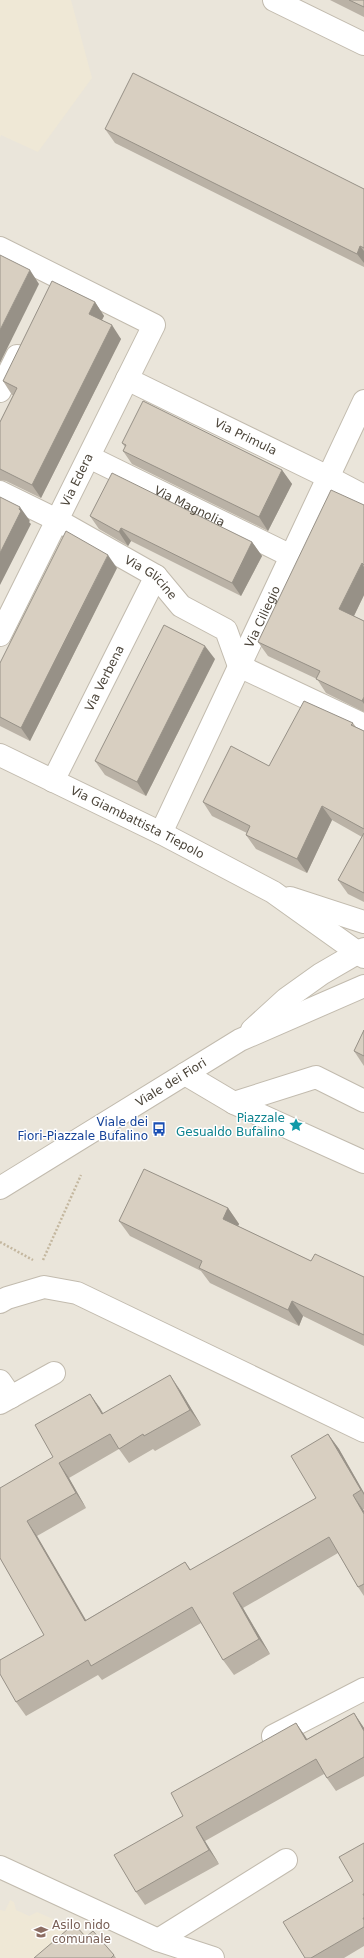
<svg xmlns="http://www.w3.org/2000/svg" width="364" height="1958" font-family="'DejaVu Sans',sans-serif">
<style>
.residential{fill:#eae5da}
.education{fill:#efe8d6}
.lines{fill:none;stroke-linecap:round;stroke-linejoin:round}
.minor-casing{stroke:#c2bbae;stroke-width:24}
.path{stroke:#c4b79f;stroke-width:2.5;stroke-dasharray:2 2;stroke-linecap:butt}
.minor{stroke:#fff;stroke-width:22}
.wall{fill:#bab2a6}
.shaded-wall{fill:#979187}
.building{fill:#d8cfc1;stroke:#979187}
.labels{text-anchor:middle;dominant-baseline:central;stroke-width:3;stroke-linejoin:round;paint-order:stroke}
.street-label{font-size:12px;fill:#4b4439;stroke:#fff}
.culture-label{font-size:12px;fill:#0d838f;stroke:#fff;text-anchor:end}
.transit-label{font-size:12px;fill:#164399;stroke:#fff;text-anchor:end}
.education-label{font-size:12px;fill:#785e54;stroke:#fff;text-anchor:start}
</style>
<rect width="100%" height="100%" fill="#f6f3ec"/>
<!-- residential -->
<rect class="residential" x="0" y="0" width="364" height="1958"/>
<!-- education -->
<g class="education">
<polygon points="0,0 71,0 92,78 38,152 1,135 0,138"/>
<polygon points="10,1900 14,1902 16,1910 29,1916 37,1912 105,1942 103,1945 114,1958 0,1958 0,1910 5,1911"/>
</g>
<g class="lines">
<defs>
<g id="minor">
<polyline points="274,0 364,44"/>
<polyline points="0,248 154,325 0,635"/>
<path id="s1" d="M127,379L328,477L364,496"/>
<polyline points="0,391 17,356"/>
<path id="s2" d="M89,457L291,556"/>
<path id="s3" d="M0,492L57,520L156,576L181,606L226,630L239,666L364,725"/>
<path id="s4" d="M0,755L161,833L273,892L364,957"/>
<path id="s5" d="M53,781L156,576"/>
<path id="s6" d="M161,833L364,401"/>
<polyline points="290,898 364,922"/>
<polyline points="252,1030 286,999 321,974 364,949"/>
<polyline points="185,1074 234,1103 364,1162"/>
<polyline points="234,1103 316,1077 364,1101"/>
<path id="s7" d="M0,1188L240,1040L364,986"/>
<polyline points="0,1302 7,1298 44,1287 77,1293 364,1431"/>
<polyline points="0,1381 11,1397"/>
<polyline points="0,1403 54,1373"/>
<polyline points="273,1736 364,1689"/>
<polyline points="0,1867 158,1940 213,1958"/>
<polyline points="158,1940 286,1860"/>
</g>
</defs>
<!-- minor casing -->
<use href="#minor" class="minor-casing"/>
<!-- path -->
<g class="path">
<polyline points="0,1242 33,1260"/>
<polyline points="43,1260 81,1175"/>
</g>
<!-- minor -->
<use href="#minor" class="minor"/>
</g>
<!-- wall -->
<g class="wall">
<polygon points="330,0 364,0 364,17"/>
<polygon points="105,129 364,189 364,267 115,143"/>
<polygon points="95,302 104,316 102,320 121,339 41,498 6,481 0,480 0,422 13,395 12,395 3,381"/>
<polygon points="122,443 282,470 292,484 268,531 132,464 123,451 125,447"/>
<polygon points="364,505 364,595 354,616 364,621 364,712 326,693 317,679 268,656 258,642"/>
<polygon points="90,516 252,542 262,556 241,596 131,541 128,546 99,529"/>
<polygon points="117,568 30,741 0,726 0,663"/>
<polygon points="215,659 146,796 105,775 95,761"/>
<polygon points="353,723 356,727 364,731 364,902 348,894 338,880 362,837 332,820 307,873 256,849 246,835 247,833 212,816 203,802 269,766"/>
<polygon points="364,1030 364,1066 354,1051"/>
<polygon points="228,1208 239,1224 238,1226 311,1261 364,1277 364,1346 303,1316 299,1326 210,1283 201,1271 130,1236 119,1221"/>
<polygon points="180,1390 201,1425 155,1451 153,1449 129,1463 119,1449 69,1478 86,1508 37,1536 86,1620 185,1562 191,1570 316,1498 328,1434 339,1449 364,1493 364,1509 363,1510 364,1511 364,1596 358,1587 338,1553 243,1608 270,1654 234,1675 223,1660 201,1623 102,1680 98,1675 26,1716 16,1702 44,1635 0,1558 53,1457 90,1394 103,1414"/>
<polygon points="354,1713 364,1728 364,1776 336,1791 324,1774 205,1841 219,1864 145,1905 136,1892 183,1816 296,1723 307,1739"/>
<polygon points="364,1843 364,1946 344,1958 305,1958 353,1881"/>
<polygon points="86,1937 114,1955 116,1958 34,1958"/>
</g>
<!-- shaded-wall -->
<g class="shaded-wall">
<polygon points="360,246 364,251 364,263 357,254"/>
<polygon points="30,270 39,284 0,363 0,330"/>
<polygon points="95,302 104,316 98,327 89,314"/>
<polygon points="112,325 121,339 41,498 32,485"/>
<polygon points="282,470 292,484 268,531 259,517"/>
<polygon points="20,507 30,521 29,522 31,524 0,585 0,553"/>
<polygon points="121,528 131,541 128,546 119,532"/>
<polygon points="252,542 262,556 241,596 232,583"/>
<polygon points="108,555 117,568 30,741 21,728"/>
<polygon points="362,563 364,567 364,595 350,624 339,609"/>
<polygon points="205,646 215,659 146,796 137,782"/>
<polygon points="364,697 364,704 362,701"/>
<polygon points="322,806 332,820 307,873 297,859"/>
<polygon points="228,1208 239,1224 234,1234 223,1219"/>
<polygon points="292,1301 303,1316 299,1326 288,1310"/>
<polygon points="170,1375 180,1390 201,1425 190,1410"/>
<polygon points="90,1394 100,1408 112,1429 102,1414"/>
<polygon points="328,1434 339,1449 364,1493 364,1495"/>
<polygon points="59,1463 69,1478 86,1508 76,1493"/>
<polygon points="353,1495 364,1511 364,1514"/>
<polygon points="27,1521 37,1536 95,1636 85,1621"/>
<polygon points="233,1593 243,1608 270,1654 259,1639"/>
<polygon points="354,1713 364,1728 364,1731"/>
<polygon points="296,1723 305,1736 315,1753 306,1740"/>
<polygon points="196,1827 205,1841 219,1864 209,1850"/>
</g>
<!-- building -->
<g class="building">
<polygon points="349,0 364,0 364,7"/>
<polygon points="133,73 364,189 364,248 360,246 357,254 105,129"/>
<polygon points="0,255 30,270 0,330"/>
<polygon points="52,281 95,302 89,314 112,325 32,485 0,469 0,422 17,388 3,381"/>
<polygon points="143,401 282,470 259,517 123,451 126,445 122,443"/>
<polygon points="112,473 252,542 232,583 121,528 119,532 90,516"/>
<polygon points="331,490 364,505 364,565 362,563 339,609 364,621 364,697 362,701 316,679 320,671 258,642"/>
<polygon points="0,497 20,507 19,509 21,511 0,553"/>
<polygon points="66,531 108,555 21,728 0,717 0,663"/>
<polygon points="164,625 205,646 137,782 95,761"/>
<polygon points="304,701 353,723 351,725 364,731 364,829 322,806 297,859 246,835 250,826 203,802 231,746 269,766"/>
<polygon points="364,833 364,893 338,880"/>
<polygon points="364,1030 364,1056 354,1051"/>
<polygon points="144,1169 228,1208 223,1219 311,1261 315,1254 364,1277 364,1335 292,1301 288,1310 199,1268 202,1261 119,1221"/>
<polygon points="170,1375 190,1410 144,1436 143,1434 119,1449 110,1434 59,1463 76,1493 27,1521 85,1621 185,1562 190,1570 316,1498 291,1456 328,1434 361,1490 353,1495 364,1514 364,1584 358,1587 329,1537 233,1593 259,1639 223,1660 192,1607 91,1666 88,1660 16,1702 0,1674 0,1660 44,1635 0,1558 0,1488 53,1457 35,1425 90,1394 102,1414"/>
<polygon points="354,1713 364,1731 364,1757 327,1778 316,1759 196,1827 209,1850 136,1892 114,1855 183,1816 171,1793 296,1723 306,1740"/>
<polygon points="364,1843 364,1894 363,1894 364,1896 364,1918 363,1918 364,1920 364,1927 311,1958 305,1958 283,1922 353,1881 339,1857"/>
<polygon points="74,1924 86,1937 93,1931 114,1955 111,1958 34,1958"/>
</g>
<!-- icons -->
<defs>
<symbol id="sight-bare" viewBox="-9 -9 18 18"><path d="M0-6L1.8-2.2L6-1.7L2.9 1.2L3.7 5.4L0 3.3L-3.7 5.4L-2.9 1.2L-6-1.7L-1.8-2.2Z" fill="#0f9aa8" stroke="#fff" stroke-width="2.5" paint-order="stroke"/></symbol>
<symbol id="bus-bare" viewBox="-9 -9 18 18"><path d="M-5-6H5V4H4V6H2V4H-2V6H-4V4H-5ZM-3.5-4V0h7V-4ZM-3.5 1.2v1.5H-2V1.2ZM2 1.2v1.5H3.5V1.2Z" fill="#1a4fb4" stroke="#fff" stroke-width="2.5" paint-order="stroke"/></symbol>
<symbol id="school-bare" viewBox="-9 -9 18 18"><path d="M0-5L7-2L0 1L-7-2ZM-4 1L0 2.5L4 1V4Q0 6-4 4Z" fill="#8d6e63" stroke="#fff" stroke-width="2.5" paint-order="stroke"/></symbol>
</defs>
<g fill-rule="evenodd">
<use href="#sight-bare" x="286" y="1115" width="20" height="20"/>
<use href="#bus-bare" x="149" y="1119" width="20" height="20"/>
<use href="#school-bare" x="31" y="1922" width="20" height="20"/>
</g>
<g class="labels">
<!-- street labels -->
<g class="street-label">
<text stroke="none"><textPath href="#s1" startOffset="132">Via Primula</textPath></text>
<text transform="translate(77 480) rotate(-64)">Via Edera</text>
<text stroke="none"><textPath href="#s2" startOffset="112">Via Magnolia</textPath></text>
<text stroke="none"><textPath href="#s3" startOffset="174">Via Glicine</textPath></text>
<text stroke="none"><textPath href="#s6" startOffset="239">Via Ciliegio</textPath></text>
<text stroke="none"><textPath href="#s5" startOffset="115">Via Verbena</textPath></text>
<text stroke="none"><textPath href="#s4" startOffset="153">Via Giambattista Tiepolo</textPath></text>
<text stroke="none"><textPath href="#s7" startOffset="201">Viale dei Fiori</textPath></text>
</g>
<!-- culture labels -->
<g class="culture-label">
<text x="285" y="1118">Piazzale<tspan x="285" dy="14">Gesualdo Bufalino</tspan></text>
</g>
<!-- transit labels -->
<g class="transit-label">
<text x="148" y="1122">Viale dei<tspan x="148" dy="14">Fiori-Piazzale Bufalino</tspan></text>
</g>
<!-- education labels -->
<g class="education-label">
<text x="52" y="1925">Asilo nido<tspan x="52" dy="14">comunale</tspan></text>
</g>
</g>
</svg>
